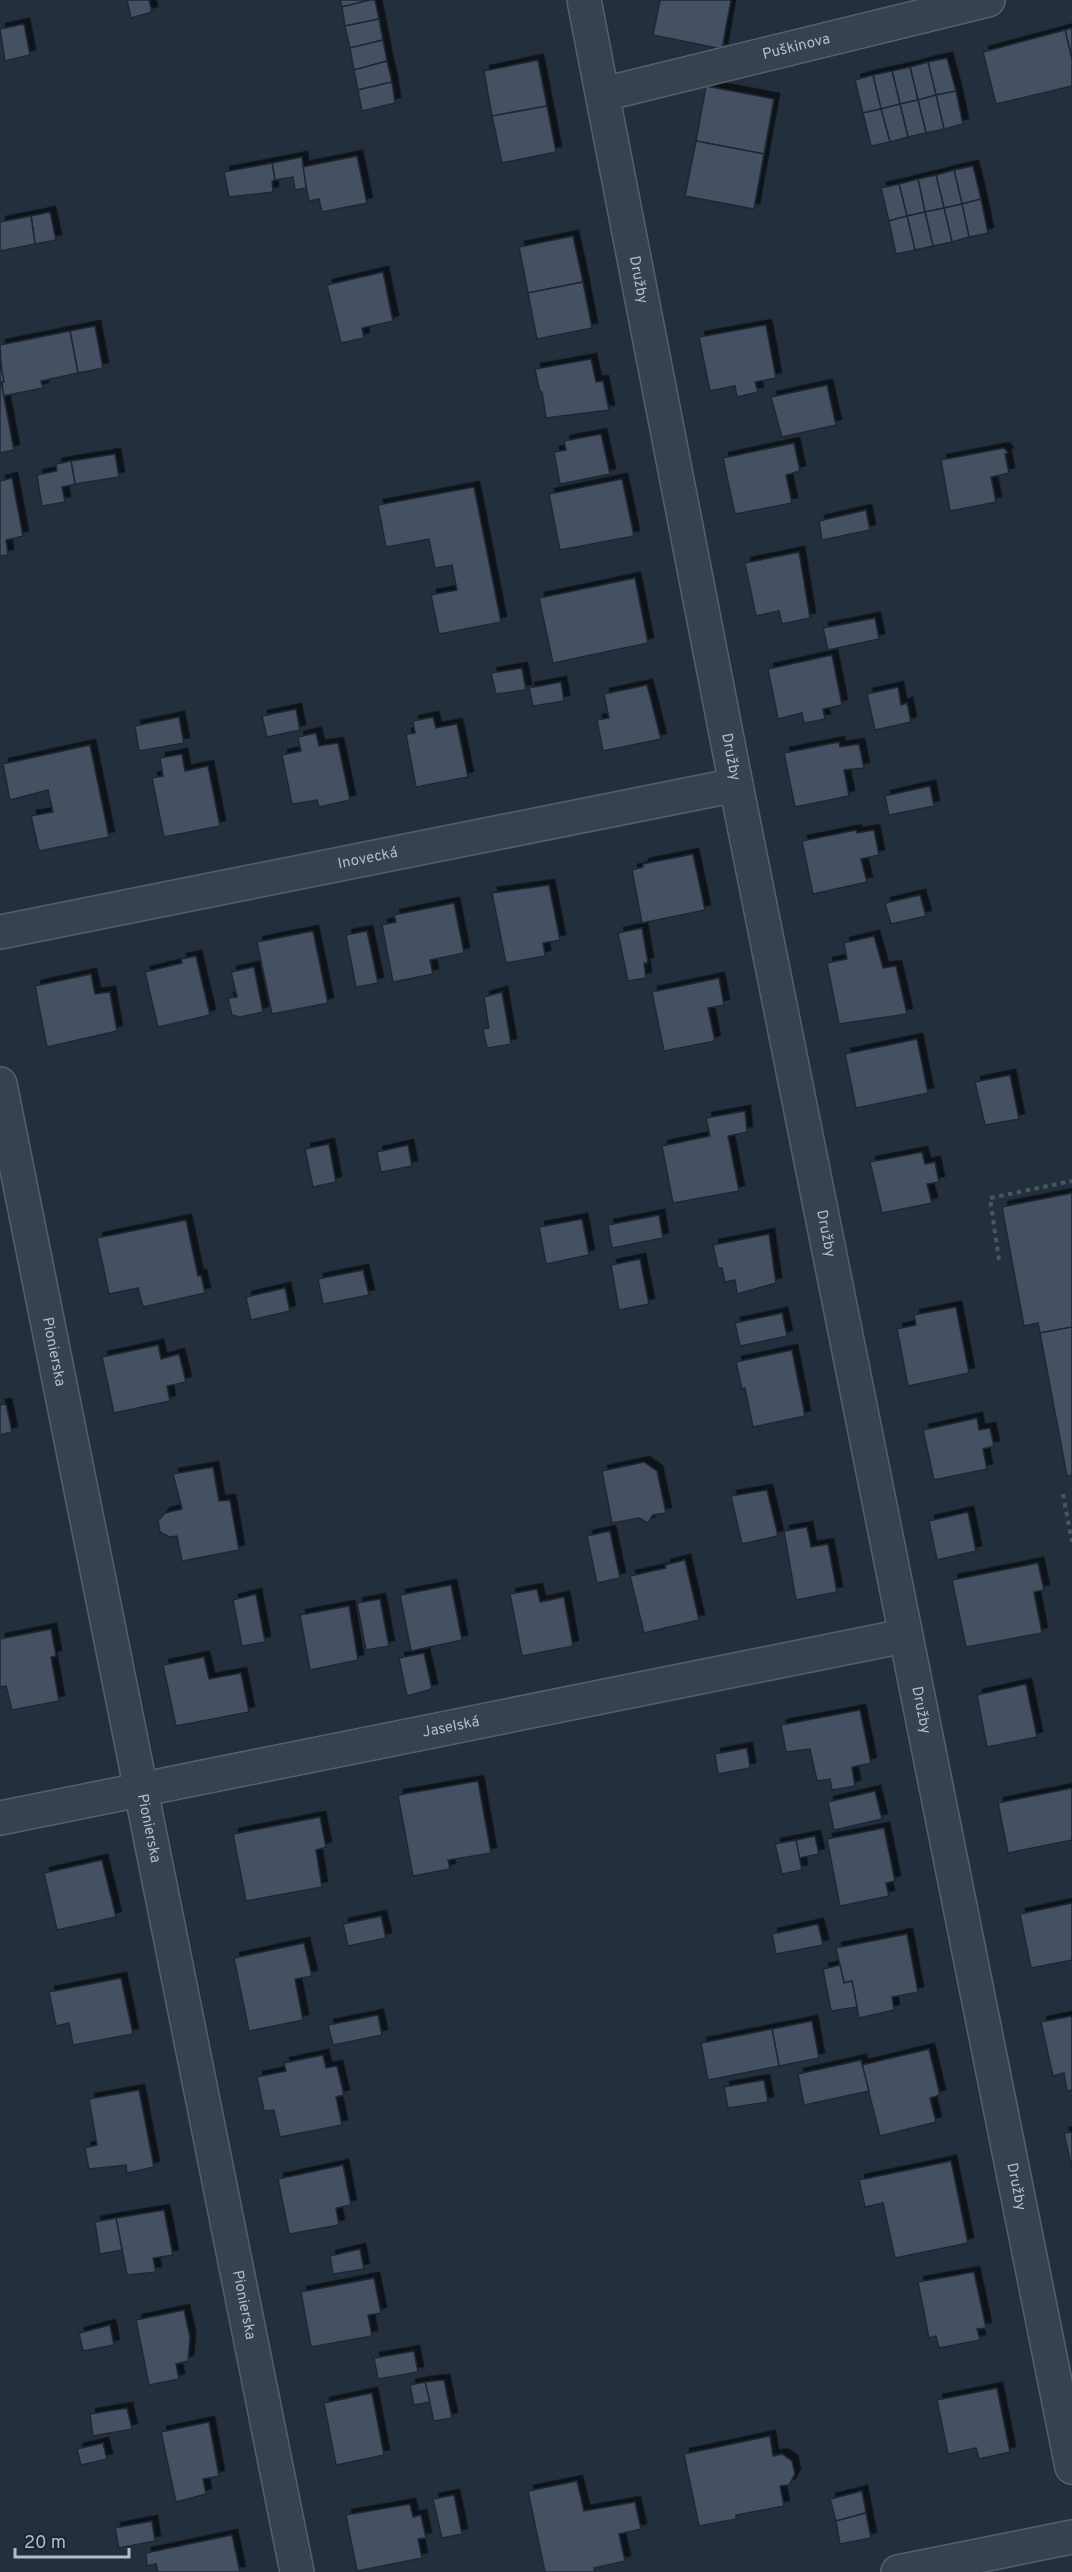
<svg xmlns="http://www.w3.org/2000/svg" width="1072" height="2572" font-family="Overpass,sans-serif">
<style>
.building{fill:#455162;stroke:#1f2835;stroke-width:1.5;filter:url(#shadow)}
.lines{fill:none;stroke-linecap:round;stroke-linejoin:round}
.minor-casing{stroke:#565f6c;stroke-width:36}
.path{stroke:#44595c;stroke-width:4;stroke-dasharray:4.5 4.5;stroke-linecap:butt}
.minor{stroke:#38414e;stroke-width:33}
.labels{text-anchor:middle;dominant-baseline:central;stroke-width:5;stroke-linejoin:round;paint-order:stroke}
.street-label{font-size:15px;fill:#b4bcc9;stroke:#1d2633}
</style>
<defs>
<filter id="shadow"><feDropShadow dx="5.5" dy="-5.5" stdDeviation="0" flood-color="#0009"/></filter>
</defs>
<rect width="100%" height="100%" fill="#242f3e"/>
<!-- building -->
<g class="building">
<polygon points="127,0 149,0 152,12 131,18"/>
<polygon points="340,0 370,0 342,7"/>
<polygon points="370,0 375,0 379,19 345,26 342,7"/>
<polygon points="660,0 731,0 722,49 653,35"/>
<polygon points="379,19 383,40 350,48 345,26"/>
<polygon points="24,24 30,55 5,61 0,29"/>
<polygon points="1072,28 1072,59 1065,30"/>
<polygon points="1065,30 1072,59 1072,86 996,104 983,52"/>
<polygon points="383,40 387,61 354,70 350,48"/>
<polygon points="947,58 956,91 936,95 928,62"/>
<polygon points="538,60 547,106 492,116 484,71"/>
<polygon points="387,61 392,82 358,90 354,70"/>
<polygon points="928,62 936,95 918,100 910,67"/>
<polygon points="910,67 918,100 900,104 892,71"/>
<polygon points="892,71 900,104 881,109 873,75"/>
<polygon points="873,75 881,109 863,113 855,80"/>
<polygon points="392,82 395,103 362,111 358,90"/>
<polygon points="706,86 774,99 764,154 696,141"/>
<polygon points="956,91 963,124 944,129 936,95"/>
<polygon points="936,95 944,129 926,133 918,100"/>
<polygon points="918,100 926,133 908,137 900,104"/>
<polygon points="900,104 908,137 890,142 881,109"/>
<polygon points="547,106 556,152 502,163 492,116"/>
<polygon points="881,109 890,142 871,146 863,113"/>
<polygon points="696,141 764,154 754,209 685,196"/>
<polygon points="357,156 367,203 322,212 319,199 309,201 302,167"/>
<polygon points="302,157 306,188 295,190 293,177 275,180 272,163"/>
<polygon points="272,163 275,180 272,181 273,192 229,197 224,172"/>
<polygon points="973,166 981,199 962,204 954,170"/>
<polygon points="954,170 962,204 944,208 936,175"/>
<polygon points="936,175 944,208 925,212 918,179"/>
<polygon points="918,179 925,212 907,216 899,184"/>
<polygon points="899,184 907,216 889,221 881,188"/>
<polygon points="981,199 988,233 969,237 962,204"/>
<polygon points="962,204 969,237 952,242 944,208"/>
<polygon points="944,208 952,242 933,246 925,212"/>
<polygon points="50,212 56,240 35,244 31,216"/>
<polygon points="925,212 933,246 915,250 907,216"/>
<polygon points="31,216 35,244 0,251 0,222"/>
<polygon points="907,216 915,250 896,254 889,221"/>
<polygon points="573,236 583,282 528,293 519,247"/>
<polygon points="383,272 393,321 362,328 364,338 341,343 327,285"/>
<polygon points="583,282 592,328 537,339 528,293"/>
<polygon points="766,325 776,378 755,382 758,392 737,397 735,386 710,391 699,337"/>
<polygon points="95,326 103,368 78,373 70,331"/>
<polygon points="70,331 78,373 41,381 43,388 3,396 0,345"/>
<polygon points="591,359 596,382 603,381 609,410 546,418 542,392 540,392 535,369"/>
<polygon points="0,360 4,382 1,382 14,450 0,453"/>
<polygon points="827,385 836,425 782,437 771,397"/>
<polygon points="601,434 610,474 560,484 554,452 566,450 564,441"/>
<polygon points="794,443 800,471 786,475 792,503 735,514 723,458"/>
<polygon points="1004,448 1008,453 1005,454 1009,473 991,477 996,502 950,511 941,460"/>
<polygon points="115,454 119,477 75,484 71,461"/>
<polygon points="71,461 75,484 62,487 65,502 42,506 37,475 57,471 56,464"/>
<polygon points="12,478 23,536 6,540 8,555 0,556 0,481"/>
<polygon points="622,479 634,536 560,550 549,494"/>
<polygon points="474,487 501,622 439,634 431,595 457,590 452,565 435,568 429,539 386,547 378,505"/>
<polygon points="866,510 870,530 822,540 819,521"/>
<polygon points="799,552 810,618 782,624 779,611 756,616 745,563"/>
<polygon points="635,578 648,643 553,663 539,598"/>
<polygon points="875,618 879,639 828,650 823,628"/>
<polygon points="832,655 842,705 823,709 825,719 804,723 802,713 778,719 768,669"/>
<polygon points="522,668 526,690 496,694 491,673"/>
<polygon points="561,682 564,701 533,706 529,688"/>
<polygon points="647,685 661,739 603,751 597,720 609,718 604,694"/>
<polygon points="898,687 901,705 907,703 911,722 875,730 867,694"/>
<polygon points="296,709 300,730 267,737 262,716"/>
<polygon points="179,717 184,743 139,751 135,726"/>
<polygon points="433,717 436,728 457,724 468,777 416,787 406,734 415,733 413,721"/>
<polygon points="316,733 319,746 338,743 350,800 319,807 317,800 292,804 282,755 301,751 298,737"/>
<polygon points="839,742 840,747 859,744 864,768 844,770 849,796 795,807 784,753"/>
<polygon points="90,745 109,837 39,851 31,816 53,812 48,790 10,800 3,764"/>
<polygon points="182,754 185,771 208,766 220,826 164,837 152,778 163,776 160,758"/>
<polygon points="930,786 934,806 889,815 885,796"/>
<polygon points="856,830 857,833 874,830 879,855 861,859 867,882 813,894 802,841"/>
<polygon points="693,854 705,910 642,923 632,870 643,867 643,864"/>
<polygon points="549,885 560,940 543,943 545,956 506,963 492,893"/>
<polygon points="920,895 926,916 891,924 885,903"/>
<polygon points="454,903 464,953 430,960 433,974 393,982 382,925 396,922 394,915"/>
<polygon points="642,928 648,963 644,963 646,978 628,981 618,933"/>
<polygon points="313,931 328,1003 272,1014 257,942"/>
<polygon points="367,931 378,983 356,987 346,935"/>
<polygon points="874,936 883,968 896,966 907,1014 839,1024 827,963 847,959 844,943"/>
<polygon points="196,956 210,1015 158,1027 145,972 182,963 181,959"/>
<polygon points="254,967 263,1012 240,1017 232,1015 228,998 237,997 231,972"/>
<polygon points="91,974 95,994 110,992 117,1031 47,1047 35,986"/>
<polygon points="719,978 724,1005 708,1008 715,1041 664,1051 652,992"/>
<polygon points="502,992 511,1044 487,1048 483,1029 489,1028 484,997"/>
<polygon points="917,1039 928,1093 856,1108 845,1054"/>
<polygon points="1010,1075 1019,1119 985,1125 975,1082"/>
<polygon points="745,1111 747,1132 728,1136 739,1191 673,1203 662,1146 710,1136 706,1118"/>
<polygon points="329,1144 336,1182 313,1187 305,1149"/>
<polygon points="408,1145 412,1166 381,1172 377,1152"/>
<polygon points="922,1152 925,1164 935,1162 939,1182 927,1184 932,1203 882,1213 870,1162"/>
<polygon points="1072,1193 1072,1327 1040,1333 1038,1323 1024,1326 1002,1207"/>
<polygon points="659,1215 663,1238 612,1248 608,1225"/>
<polygon points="582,1219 589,1255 546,1264 539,1227"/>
<polygon points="186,1220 198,1276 201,1275 205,1293 143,1307 138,1288 109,1294 97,1238"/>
<polygon points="769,1234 776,1283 737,1294 735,1280 725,1282 722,1268 718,1268 713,1245"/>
<polygon points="640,1259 649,1304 619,1310 611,1265"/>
<polygon points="363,1270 369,1295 323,1304 318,1279"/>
<polygon points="285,1288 290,1311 251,1320 246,1297"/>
<polygon points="956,1307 969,1373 908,1386 897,1329 916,1325 914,1315"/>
<polygon points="782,1313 787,1336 740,1346 735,1323"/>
<polygon points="1072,1327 1072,1475 1067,1476 1040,1333"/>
<polygon points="158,1345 161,1359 179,1354 186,1382 167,1386 170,1401 114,1413 102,1357"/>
<polygon points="792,1350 805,1416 753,1427 745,1388 742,1389 736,1362"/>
<polygon points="6,1404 12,1432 0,1435 0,1405"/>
<polygon points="977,1418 979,1430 990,1428 994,1446 983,1449 987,1469 934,1480 923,1430"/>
<polygon points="644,1462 657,1471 666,1513 653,1515 648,1523 639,1518 612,1523 602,1471"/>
<polygon points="213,1467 219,1501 230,1500 239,1550 182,1561 177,1536 169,1537 160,1532 158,1521 165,1513 182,1509 173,1474"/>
<polygon points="767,1490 778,1536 742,1544 731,1496"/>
<polygon points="968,1512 976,1551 937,1560 929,1521"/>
<polygon points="807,1527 811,1547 828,1544 837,1592 796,1600 784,1531"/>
<polygon points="610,1531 620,1578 597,1583 587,1536"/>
<polygon points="685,1560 699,1620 644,1633 630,1576 666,1568 665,1565"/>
<polygon points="1038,1563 1044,1590 1034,1592 1042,1633 966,1647 952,1580"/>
<polygon points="451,1585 462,1640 411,1651 400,1595"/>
<polygon points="537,1589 540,1602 564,1597 573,1646 522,1656 510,1594"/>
<polygon points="256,1594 265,1642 242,1646 233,1600"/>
<polygon points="380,1599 389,1646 366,1650 357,1603"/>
<polygon points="349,1606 358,1660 310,1670 300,1615"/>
<polygon points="51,1629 56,1656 51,1657 59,1701 12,1710 6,1686 0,1687 0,1639"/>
<polygon points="424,1653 432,1689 407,1696 399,1658"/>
<polygon points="204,1657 209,1679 241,1673 249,1712 176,1726 163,1665"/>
<polygon points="1026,1684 1037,1737 987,1747 977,1695"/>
<polygon points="860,1710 871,1763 852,1767 855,1786 832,1790 830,1779 817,1781 810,1749 786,1752 781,1725"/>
<polygon points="747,1748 750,1768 718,1774 715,1754"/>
<polygon points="478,1781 491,1853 448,1860 450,1869 413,1876 398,1795"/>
<polygon points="1072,1788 1072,1840 1008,1853 998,1803"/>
<polygon points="875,1791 882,1819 834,1830 828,1802"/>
<polygon points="320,1817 326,1847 316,1850 322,1887 246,1901 233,1834"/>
<polygon points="884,1828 895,1881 886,1883 889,1896 840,1906 827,1839"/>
<polygon points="815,1836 819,1854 799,1858 796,1840"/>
<polygon points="796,1840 802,1870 782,1874 775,1844"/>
<polygon points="102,1860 116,1917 57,1930 44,1873"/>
<polygon points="1072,1903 1072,1960 1031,1968 1020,1914"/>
<polygon points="381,1916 386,1938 348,1946 343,1924"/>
<polygon points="818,1924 823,1945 776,1954 772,1934"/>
<polygon points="907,1934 918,1992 892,1997 894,2010 859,2018 852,1981 844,1983 836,1948"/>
<polygon points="304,1943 312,1976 295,1979 303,2020 249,2031 234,1958"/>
<polygon points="840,1965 844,1983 852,1981 857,2007 831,2011 823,1969"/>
<polygon points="121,1978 133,2034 73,2045 69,2023 56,2026 49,1992"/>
<polygon points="378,2015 382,2035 333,2045 328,2025"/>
<polygon points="1072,2016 1072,2090 1067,2091 1064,2073 1053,2076 1041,2022"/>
<polygon points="812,2021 819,2058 779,2066 772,2029"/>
<polygon points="772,2029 779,2066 708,2080 701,2043"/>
<polygon points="929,2049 940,2095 930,2098 936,2122 880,2136 862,2065"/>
<polygon points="323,2055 326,2068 337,2066 344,2095 336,2097 342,2125 280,2137 274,2110 264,2111 257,2077 286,2071 284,2063"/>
<polygon points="861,2060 869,2091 804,2105 798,2074"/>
<polygon points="764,2080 768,2102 728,2108 724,2087"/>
<polygon points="139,2090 154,2167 127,2173 126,2165 89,2169 85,2148 97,2145 89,2099"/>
<polygon points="1072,2132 1072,2169 1064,2133"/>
<polygon points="951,2161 968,2243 895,2258 883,2203 865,2207 859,2180"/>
<polygon points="343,2165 351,2205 336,2208 339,2225 289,2234 278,2179"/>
<polygon points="164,2210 173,2255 153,2258 156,2272 127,2275 116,2218"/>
<polygon points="116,2218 122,2250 100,2254 95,2222"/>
<polygon points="360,2249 364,2269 333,2274 330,2256"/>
<polygon points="974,2272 986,2328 977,2329 980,2340 939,2348 936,2336 929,2338 918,2282"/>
<polygon points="374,2278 381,2313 368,2315 372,2336 311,2347 301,2292"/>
<polygon points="184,2310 190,2337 188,2361 176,2364 179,2379 149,2385 136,2320"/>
<polygon points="110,2325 114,2345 83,2351 79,2333"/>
<polygon points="414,2351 418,2372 378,2379 374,2358"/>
<polygon points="444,2380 452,2418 434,2421 425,2382"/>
<polygon points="425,2382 430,2402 414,2405 410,2385"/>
<polygon points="997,2388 1010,2452 979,2459 976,2448 948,2454 937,2400"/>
<polygon points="372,2393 384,2455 336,2465 324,2403"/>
<polygon points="127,2408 132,2429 93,2436 90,2414"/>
<polygon points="209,2422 219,2476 203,2479 206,2494 176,2502 161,2432"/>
<polygon points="770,2436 773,2456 782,2454 792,2461 795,2474 789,2485 780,2486 784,2506 736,2515 736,2519 699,2526 684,2454"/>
<polygon points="103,2443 107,2459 81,2465 77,2449"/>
<polygon points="577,2481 584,2511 635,2502 641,2529 619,2534 625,2561 594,2568 595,2572 545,2572 528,2491"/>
<polygon points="862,2491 866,2513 836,2521 830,2499"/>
<polygon points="454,2495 462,2534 442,2538 433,2499"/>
<polygon points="410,2504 413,2517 421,2515 426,2538 418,2539 422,2558 357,2571 346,2515"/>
<polygon points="866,2513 871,2538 840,2544 836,2521"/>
<polygon points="152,2521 155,2541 119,2548 115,2528"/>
<polygon points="232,2535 240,2572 158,2572 156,2564 147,2566 146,2553"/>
</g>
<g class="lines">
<defs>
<g id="minor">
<path id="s1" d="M584,0L736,785L1072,2467"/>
<path id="s2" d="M604,94L988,0"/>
<path id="s3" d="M0,932L736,785"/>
<path id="s4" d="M0,1084L297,2572"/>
<path id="s5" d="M0,1818L904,1636"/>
<polyline points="898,2572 1072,2537"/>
</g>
</defs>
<!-- minor casing -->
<use href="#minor" class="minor-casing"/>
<!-- path -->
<g class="path">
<polyline points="999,1260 990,1198 1072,1181"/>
<polyline points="1063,1494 1072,1542"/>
</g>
<!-- minor -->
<use href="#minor" class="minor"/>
</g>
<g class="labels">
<!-- street labels -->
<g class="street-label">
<text stroke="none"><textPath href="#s2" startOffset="198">Puškinova</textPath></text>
<text stroke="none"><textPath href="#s1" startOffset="285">Družby</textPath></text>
<text stroke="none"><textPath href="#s1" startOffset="771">Družby</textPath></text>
<text stroke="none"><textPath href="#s3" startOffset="375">Inovecká</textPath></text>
<text stroke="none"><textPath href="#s1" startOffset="1257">Družby</textPath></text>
<text stroke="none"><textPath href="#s4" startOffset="273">Pionierska</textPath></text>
<text stroke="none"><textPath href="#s1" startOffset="1743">Družby</textPath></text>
<text stroke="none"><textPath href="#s5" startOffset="460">Jaselská</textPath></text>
<text stroke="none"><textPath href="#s4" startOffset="759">Pionierska</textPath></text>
<text stroke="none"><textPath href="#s1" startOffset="2229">Družby</textPath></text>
<text stroke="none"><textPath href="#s4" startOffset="1245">Pionierska</textPath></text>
</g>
</g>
<!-- scale -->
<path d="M15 2548v9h114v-9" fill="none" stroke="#b4bcc9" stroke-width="3"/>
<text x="24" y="2548" font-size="18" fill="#b4bcc9" stroke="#1d2633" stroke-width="4.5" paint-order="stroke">20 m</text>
</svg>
